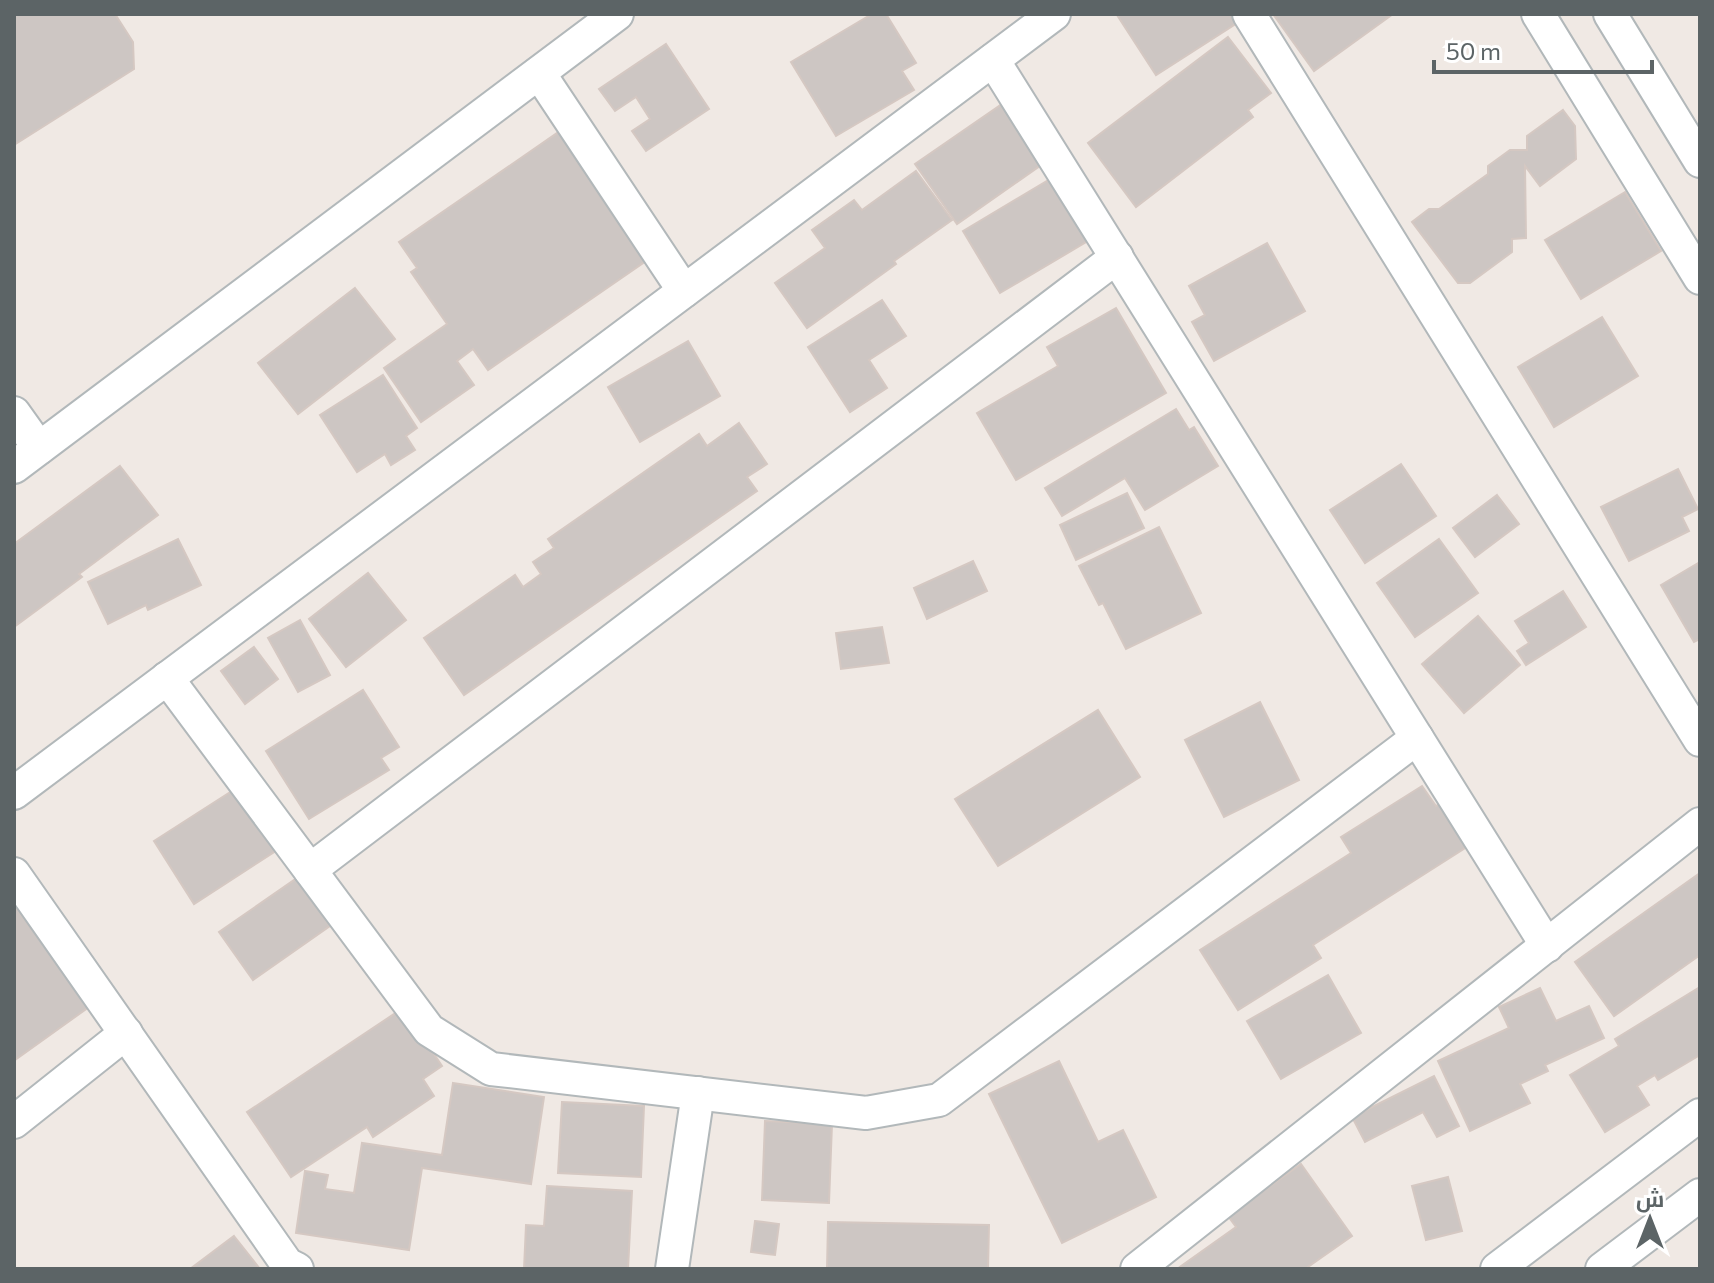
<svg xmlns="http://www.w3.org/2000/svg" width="1714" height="1283" font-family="Commissioner,Cairo,sans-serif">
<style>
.building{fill:#cdc6c3;stroke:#d5c8c2;stroke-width:2}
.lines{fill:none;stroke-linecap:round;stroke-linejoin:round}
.minor-casing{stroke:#b2b8ba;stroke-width:36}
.minor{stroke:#fff;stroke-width:32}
</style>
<rect width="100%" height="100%" fill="#f0e9e4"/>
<!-- building -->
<g class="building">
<polygon points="14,14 115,14 133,42 134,69 14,145"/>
<polygon points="872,14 886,14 916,63 902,71 914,90 836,136 791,62"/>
<polygon points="1246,14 1248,16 1156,75 1117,15"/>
<polygon points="1273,14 1393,14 1314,71"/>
<polygon points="1228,37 1271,93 1248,110 1253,117 1136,207 1088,143"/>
<polygon points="666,44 709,109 646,151 632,131 650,119 636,97 615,111 599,89"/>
<polygon points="1005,102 1047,161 957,224 915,164"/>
<polygon points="1563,110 1575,126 1576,159 1540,186 1525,166 1526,238 1512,239 1512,252 1470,283 1458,283 1412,222 1429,209 1439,209 1488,174 1488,166 1510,150 1527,150 1527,136"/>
<polygon points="560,131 649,259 488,370 473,349 457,361 474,385 421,422 384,368 447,324 411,272 417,268 399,242"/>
<polygon points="916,171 952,220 894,261 896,264 807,328 775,283 825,248 812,230 854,200 862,210"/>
<polygon points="1050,179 1088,241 1000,293 963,231"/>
<polygon points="1625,192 1661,251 1581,299 1545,240"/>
<polygon points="1267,243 1305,311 1214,361 1192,322 1205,315 1189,286"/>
<polygon points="355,288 395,339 298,414 258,363"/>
<polygon points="882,300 906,336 869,360 887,388 850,412 808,347"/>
<polygon points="1116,308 1166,393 1016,480 977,413 1058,366 1047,347"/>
<polygon points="1602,317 1638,376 1554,427 1518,367"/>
<polygon points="688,341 720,396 640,442 608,387"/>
<polygon points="383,375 417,428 406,436 415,450 391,465 385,454 357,472 320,415"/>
<polygon points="1176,409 1189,430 1194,427 1218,466 1145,510 1125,478 1062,516 1045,488"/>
<polygon points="739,423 767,464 747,477 757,491 464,695 424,638 515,575 523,587 541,574 533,562 554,548 548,539 699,434 707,446"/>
<polygon points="1401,464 1436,516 1365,563 1330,510"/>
<polygon points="120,466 158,515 79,574 82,577 14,627 14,544"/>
<polygon points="1678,469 1698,509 1682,517 1689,531 1629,561 1601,507"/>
<polygon points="1127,493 1144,528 1076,560 1060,525"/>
<polygon points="1497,495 1519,524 1475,557 1453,528"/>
<polygon points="1159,527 1201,613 1126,649 1103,603 1099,605 1079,566"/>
<polygon points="178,539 201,585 148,610 146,605 108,624 88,582"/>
<polygon points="1439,539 1478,593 1415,637 1377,583"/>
<polygon points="973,561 987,591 927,619 914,588"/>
<polygon points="1700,562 1700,639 1694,642 1661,585"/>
<polygon points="368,573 406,620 346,667 309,619"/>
<polygon points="1563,591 1586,627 1526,665 1517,651 1529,643 1515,621"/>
<polygon points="1478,616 1520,665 1464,713 1422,664"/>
<polygon points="300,620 330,675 298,692 268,638"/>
<polygon points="882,627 889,663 841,669 836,633"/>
<polygon points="254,647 278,679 245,704 221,671"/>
<polygon points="363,690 399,747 381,758 389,770 309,819 266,751"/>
<polygon points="1260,702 1299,780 1224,817 1185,740"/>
<polygon points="1098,710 1140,777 998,866 955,799"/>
<polygon points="1422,786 1436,806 1443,802 1470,845 1313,945 1321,958 1238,1010 1200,950 1351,853 1341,837"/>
<polygon points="238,787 279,849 194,904 154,841"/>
<polygon points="1700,873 1700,955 1614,1016 1575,962"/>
<polygon points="297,878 330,926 253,980 219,932"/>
<polygon points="14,905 89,1007 15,1060 14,1058"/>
<polygon points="1328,975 1361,1033 1281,1079 1247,1021"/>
<polygon points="1700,987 1700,1055 1658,1080 1655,1075 1637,1086 1649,1105 1605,1132 1570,1075 1619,1046 1615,1039"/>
<polygon points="1540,988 1556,1021 1589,1006 1604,1038 1545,1065 1548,1071 1520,1084 1530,1103 1470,1131 1438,1061 1509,1028 1499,1007"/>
<polygon points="403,1008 442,1066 423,1079 434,1096 373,1137 367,1127 291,1177 247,1112"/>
<polygon points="1059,1061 1098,1142 1123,1130 1156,1197 1062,1243 989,1094"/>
<polygon points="1434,1076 1459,1126 1437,1137 1423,1112 1365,1142 1352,1117"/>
<polygon points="453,1083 544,1097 531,1184 422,1168 409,1250 296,1233 305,1171 328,1175 325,1189 354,1193 362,1143 442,1155"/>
<polygon points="562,1102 644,1106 641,1177 558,1173"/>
<polygon points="765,1121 832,1124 829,1203 762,1200"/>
<polygon points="1301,1164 1352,1236 1305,1269 1177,1269 1236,1227 1228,1216"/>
<polygon points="1448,1177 1462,1231 1426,1240 1412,1186"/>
<polygon points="547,1186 632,1191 628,1269 524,1269 526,1225 544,1226"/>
<polygon points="755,1221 779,1224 775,1255 751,1252"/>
<polygon points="828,1222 989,1225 988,1269 827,1269"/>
<polygon points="234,1236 260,1269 190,1269"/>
</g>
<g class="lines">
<defs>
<g id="minor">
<polyline points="1249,14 1700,740"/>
<polyline points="1538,14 1700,278"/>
<polyline points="1610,14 1700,161"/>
<polyline points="993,60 1547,946"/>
<polyline points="539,73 684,291"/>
<polyline points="14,413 39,448"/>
<polyline points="14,467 617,14"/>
<polyline points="167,678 429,1030 491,1069 866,1113 939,1100 1417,738"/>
<polyline points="14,793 1054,14"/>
<polyline points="310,870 1117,257"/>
<polyline points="14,874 287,1264 297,1269"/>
<polyline points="14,1122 126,1033"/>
<polyline points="672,1269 698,1093"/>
<polyline points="1137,1269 1700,824"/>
<polyline points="1497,1269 1700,1115"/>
<polyline points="1602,1269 1700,1195"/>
</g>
</defs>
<!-- minor casing -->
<use href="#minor" class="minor-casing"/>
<!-- minor -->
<use href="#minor" class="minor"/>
</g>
<!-- border -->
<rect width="1714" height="1283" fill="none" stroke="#5c6466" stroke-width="32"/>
<!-- north arrow -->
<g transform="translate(1650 1219)" stroke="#ffffff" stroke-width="6" paint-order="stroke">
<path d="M0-6L14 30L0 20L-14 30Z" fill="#5c6466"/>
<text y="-12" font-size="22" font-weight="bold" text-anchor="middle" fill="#5c6466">ش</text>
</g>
<!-- scale -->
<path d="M1434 60v12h218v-12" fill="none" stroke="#5c6466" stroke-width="4"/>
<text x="1446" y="60" font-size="24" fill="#5c6466" stroke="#ffffff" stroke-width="6" paint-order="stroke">50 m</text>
</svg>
